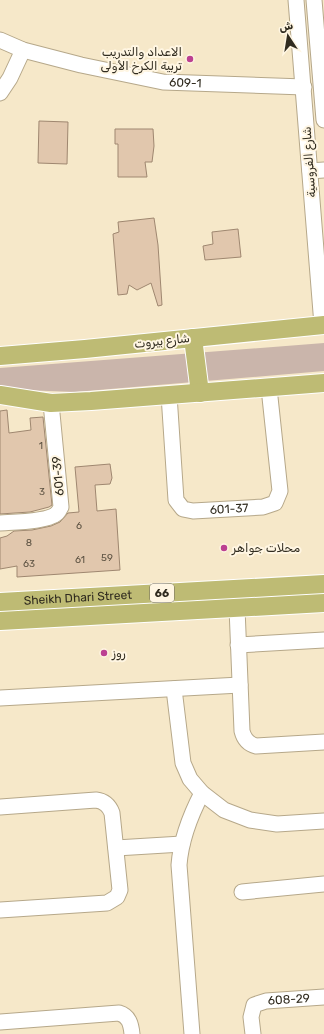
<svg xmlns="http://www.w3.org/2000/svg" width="324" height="1034" font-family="Rubik,Vazirmatn,sans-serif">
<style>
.green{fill:#cab5ab}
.building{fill:#e1c7ad;stroke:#9f8770}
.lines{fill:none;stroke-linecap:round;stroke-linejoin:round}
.minor-casing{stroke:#b6a88a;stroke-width:17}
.major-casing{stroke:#fff;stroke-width:20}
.minor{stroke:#fff;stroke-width:15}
.major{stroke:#bebb74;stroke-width:18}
.poi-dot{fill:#bc4091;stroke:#fff6e3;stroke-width:1.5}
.labels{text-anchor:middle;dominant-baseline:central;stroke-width:4;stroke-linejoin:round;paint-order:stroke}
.number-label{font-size:10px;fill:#5c5242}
.shield{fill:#fff6e3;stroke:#6e685a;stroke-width:1}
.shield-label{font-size:11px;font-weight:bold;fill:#302b1f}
.poi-label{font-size:12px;fill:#302b1f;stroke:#fff6e3;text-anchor:start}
.street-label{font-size:12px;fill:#302b1f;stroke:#fff6e3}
</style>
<rect width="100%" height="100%" fill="#f6e8c9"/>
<!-- green -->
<polygon class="green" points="324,343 324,371 75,392 22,390 0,387 0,368"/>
<!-- building -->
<g class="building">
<polygon points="39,121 68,122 67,164 38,163"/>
<polygon points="115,129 153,129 154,146 152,162 145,162 147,177 118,177 118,144 115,144"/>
<polygon points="154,218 158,245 162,305 158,306 151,283 137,290 129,285 127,294 118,295 113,234 119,232 118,222"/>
<polygon points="238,229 241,257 205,260 203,246 213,244 212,232"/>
<polygon points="7,410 9,433 31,430 30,418 43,417 52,505 49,507 30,512 0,514 0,411"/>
<polygon points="110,464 112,478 110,484 95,485 97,511 116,509 120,570 17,577 17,566 0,569 0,538 7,536 14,531 32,530 51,526 60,522 68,513 79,512 75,467"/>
</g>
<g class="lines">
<defs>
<g id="minor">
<polyline points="296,0 322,325"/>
<polyline points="314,0 324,120"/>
<path id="s1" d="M0,40L23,50L81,65L163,82L304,87"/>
<polyline points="0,93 10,78 23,50"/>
<polyline points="310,171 324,170"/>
<path id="s2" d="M169,395L176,500L183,509L193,511L263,507L275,503L280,491L269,388"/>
<path d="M0,523C13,522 51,522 58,512C59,511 60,509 61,507L51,403"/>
<path d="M237,608L242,731C244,739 248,744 256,746L324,742"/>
<polyline points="238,645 324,640"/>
<polyline points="174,689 183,763 190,779 202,793 224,810 250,820 277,824 324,821"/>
<polyline points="0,698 240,685"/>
<path d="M0,807L96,800C104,801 109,805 112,813L120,890L117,897L107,903L0,910"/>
<polyline points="116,848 182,844"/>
<polyline points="242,892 324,884"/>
<path d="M0,1022L119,1013C129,1016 131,1024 132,1034"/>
<path d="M192,1034L179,865C181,839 190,816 202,793"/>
<path id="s3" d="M253,1034L251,1017L254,1005L266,1001L324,997"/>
</g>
<g id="major">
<polyline points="193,338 200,393"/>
<polyline points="0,356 85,349 324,325"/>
<polyline points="0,395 51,403 91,401 324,383"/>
<path id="s4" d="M0,602L324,584"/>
<polyline points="0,621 324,603"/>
</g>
</defs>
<!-- minor casing -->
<use href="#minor" class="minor-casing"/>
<!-- major casing -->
<use href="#major" class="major-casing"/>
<!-- minor -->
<use href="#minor" class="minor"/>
<!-- major -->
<use href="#major" class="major"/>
</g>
<!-- markers -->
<g class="poi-dot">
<circle cx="190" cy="59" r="4"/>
<circle cx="224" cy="548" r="4"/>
<circle cx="104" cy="653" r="4"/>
</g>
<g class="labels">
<!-- number labels -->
<g class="number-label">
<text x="41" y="446">1</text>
<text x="42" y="492">3</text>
<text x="79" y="526">6</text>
<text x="29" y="543">8</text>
<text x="107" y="558">59</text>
<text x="80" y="560">61</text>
<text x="29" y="564">63</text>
</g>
<!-- shield labels -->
<rect class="shield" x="150" y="584" width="24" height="18" rx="3"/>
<g class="shield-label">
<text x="162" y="593">66</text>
</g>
<!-- poi labels -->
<g class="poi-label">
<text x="182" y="52" text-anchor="end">الاعداد والتدريب<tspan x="182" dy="14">تربية الكرخ الأولى</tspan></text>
<text x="232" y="548">محلات جواهر</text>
<text x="112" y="653">روز</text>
</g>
<!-- street labels -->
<g class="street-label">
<text stroke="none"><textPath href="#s1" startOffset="191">609-1</textPath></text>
<text transform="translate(309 162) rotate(-94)">شارع الفروسية</text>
<text transform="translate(162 341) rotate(-6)">شارع بيروت</text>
<text transform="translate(58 476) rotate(-95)">601-39</text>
<text stroke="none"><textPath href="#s2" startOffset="163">601-37</textPath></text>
<text stroke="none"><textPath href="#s4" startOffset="78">Sheikh Dhari Street</textPath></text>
<text stroke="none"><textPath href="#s3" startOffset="65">608-29</textPath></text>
</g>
</g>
<!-- north arrow -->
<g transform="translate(288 36) rotate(348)" stroke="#fff6e3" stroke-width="3" paint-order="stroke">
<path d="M0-3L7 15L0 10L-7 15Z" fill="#302b1f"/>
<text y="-6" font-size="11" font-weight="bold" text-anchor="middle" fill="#302b1f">ش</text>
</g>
</svg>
